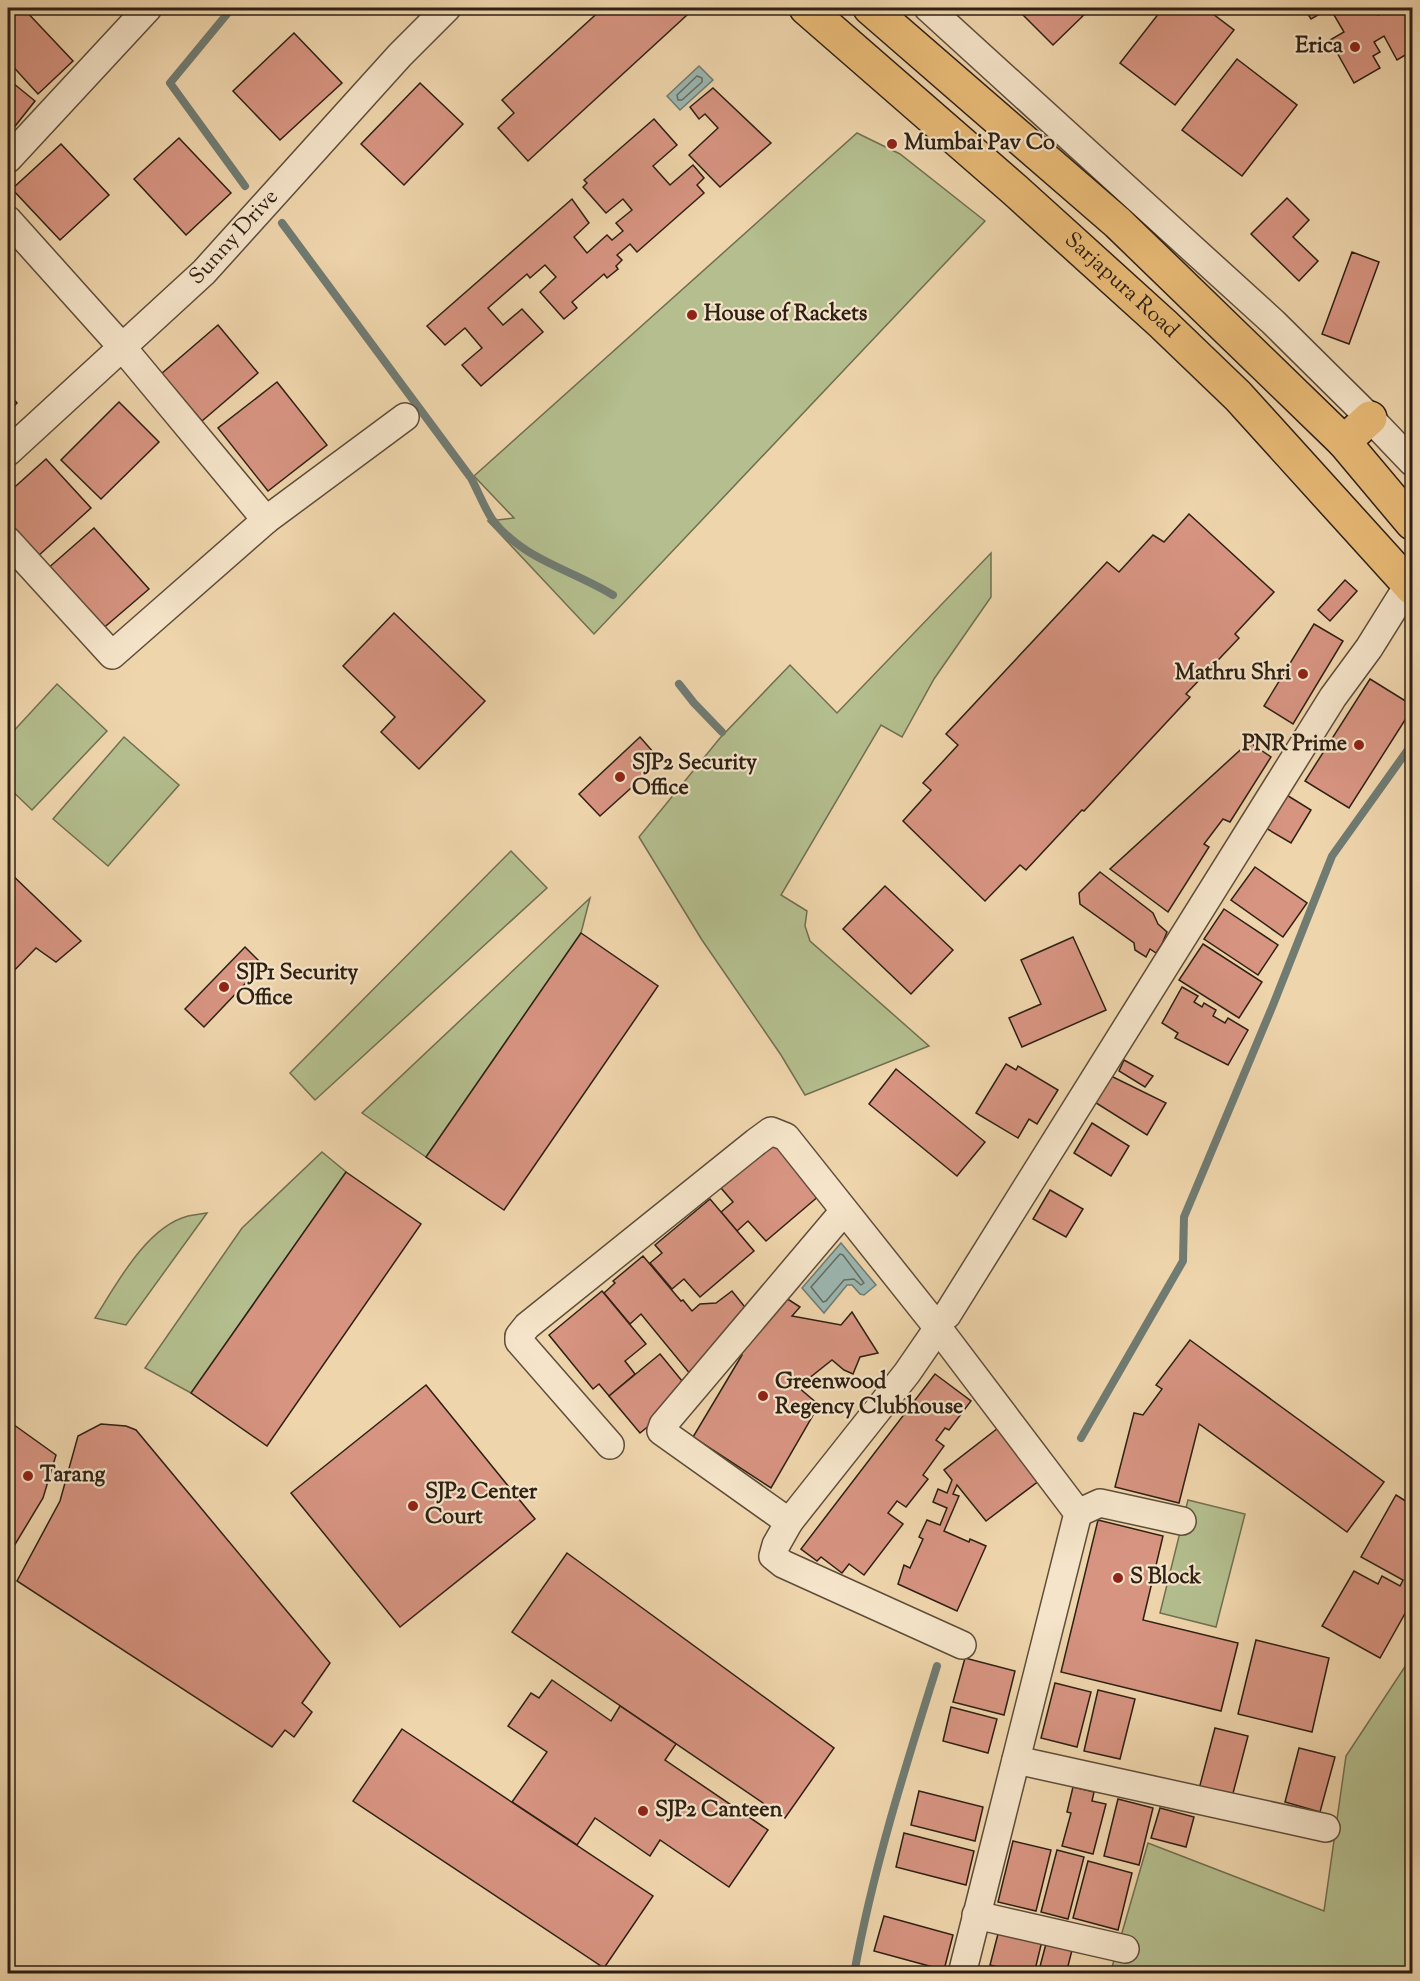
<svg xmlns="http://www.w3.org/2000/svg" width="1420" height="1981" font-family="'Sorts Mill Goudy',serif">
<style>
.green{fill:#b4be8e;stroke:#716f51;stroke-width:1.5}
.water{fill:#9cb7b1;stroke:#707b72;stroke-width:1.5}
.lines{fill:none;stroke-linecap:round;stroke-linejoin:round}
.shore{stroke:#656c62;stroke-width:1.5}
.stream{stroke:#707b72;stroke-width:8}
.building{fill:#d79481;stroke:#2e2014;stroke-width:1.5}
.minor-casing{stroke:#5e4d3a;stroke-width:30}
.major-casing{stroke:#2e2014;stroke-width:36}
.minor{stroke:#f5e4c9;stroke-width:27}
.major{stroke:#e8ba76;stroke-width:33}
.poi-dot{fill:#8f2418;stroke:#f5e4c9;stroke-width:2}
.labels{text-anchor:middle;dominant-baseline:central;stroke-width:4.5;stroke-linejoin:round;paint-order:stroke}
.poi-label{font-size:22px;font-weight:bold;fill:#2e2014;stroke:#f5e4c9;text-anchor:start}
.street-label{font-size:22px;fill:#2e2014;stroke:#f5e4c9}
</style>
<rect width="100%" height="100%" fill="#efd5ac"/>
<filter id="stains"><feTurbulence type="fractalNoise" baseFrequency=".00333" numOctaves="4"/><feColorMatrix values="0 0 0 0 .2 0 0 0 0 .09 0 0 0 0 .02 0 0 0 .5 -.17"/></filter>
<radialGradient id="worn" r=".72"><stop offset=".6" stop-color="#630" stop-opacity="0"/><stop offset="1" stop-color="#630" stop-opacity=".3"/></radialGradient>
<!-- green -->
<g class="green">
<polygon points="857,133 900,154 985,221 594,634 488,521 514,518 474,476"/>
<polygon points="991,553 991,597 934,679 902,737 881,725 781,895 807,911 805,926 810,941 929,1046 805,1095 781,1055 702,940 639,837 720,738 790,665 837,713"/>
<polygon points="57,684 107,731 32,810 8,787 8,737"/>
<polygon points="124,737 179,785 108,866 53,819"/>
<polygon points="511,851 547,888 315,1100 290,1073"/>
<polygon points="590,898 581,933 426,1157 362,1113"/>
<polygon points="322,1152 346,1172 191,1393 145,1368 242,1228"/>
<path d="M207,1213L126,1325L95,1318C116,1285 146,1227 188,1216C194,1215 200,1214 207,1213Z"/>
<polygon points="1188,1500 1245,1514 1216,1627 1160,1613"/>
<polygon points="1412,1656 1412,1973 1110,1974 1148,1843 1324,1911 1346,1756"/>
</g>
<!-- water -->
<g class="water">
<polygon points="699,66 713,80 680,110 667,96"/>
<polygon points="841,1243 876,1285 864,1295 860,1294 852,1285 847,1285 824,1313 802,1288"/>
</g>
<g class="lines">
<!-- shore -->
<g class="shore">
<polygon points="697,76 702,78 702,82 682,100 678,100 677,95"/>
<polygon points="840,1254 843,1255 864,1283 861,1285 854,1279 844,1280 826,1301 823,1302 811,1287"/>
</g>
<!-- stream -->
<g class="stream">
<polyline points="232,8 170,83 245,186"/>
<path d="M282,223L471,478C478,491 484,507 492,519C521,559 573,570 613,595"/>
<polyline points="679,684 694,703 722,732"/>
<polyline points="1081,1438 1183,1261 1184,1217 1273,1005 1332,856 1412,744"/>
<path d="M854,1974C873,1869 905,1768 937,1666"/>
</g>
</g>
<!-- building -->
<g class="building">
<polygon points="10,8 23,8 73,61 38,94 8,61 8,9"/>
<polygon points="603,8 679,8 687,15 528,161 498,128 514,113 502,100"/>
<polygon points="1016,8 1091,8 1053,45"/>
<polygon points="1163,8 1205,8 1234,30 1175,105 1120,63"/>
<polygon points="1304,8 1378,8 1374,9 1378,15 1392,8 1411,8 1412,51 1397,60 1384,36 1374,42 1380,52 1373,56 1380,68 1354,83 1330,40 1344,32 1330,8 1311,19"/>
<polygon points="294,33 342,83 280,140 233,91"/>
<polygon points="1237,59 1297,105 1242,176 1182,130"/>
<polygon points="8,79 35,101 8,135"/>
<polygon points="420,83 463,124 404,185 361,144"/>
<polygon points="713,88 771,143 720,187 689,155 718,128 705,114 699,119 690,107"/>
<polygon points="654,119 677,145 653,166 670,185 693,165 704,178 697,185 704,193 637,252 630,244 617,255 622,260 616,266 618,269 607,278 604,274 572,302 577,308 564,319 540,292 556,277 545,265 530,278 527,274 488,308 503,325 522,309 543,332 481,386 462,365 482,348 465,328 445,345 427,326 572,199 589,223 574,237 587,253 607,235 612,240 623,231 616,223 632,210 623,199 606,213 583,187 587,183 584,180"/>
<polygon points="179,138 231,193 186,235 134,179"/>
<polygon points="61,144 109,195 60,240 12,189"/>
<polygon points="1287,198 1309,220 1293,237 1318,261 1299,281 1251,234"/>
<polygon points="1352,252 1379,262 1349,344 1322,334"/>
<polygon points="218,325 258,373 202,421 161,374"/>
<polygon points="277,382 327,445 268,491 218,428"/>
<polygon points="8,393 17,403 8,412"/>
<polygon points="119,402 159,442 101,499 61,460"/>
<polygon points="46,459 91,508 37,557 8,525 8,493"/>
<polygon points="1189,514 1274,592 1235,634 1239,638 1186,694 1190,697 1084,811 1082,810 1026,870 1020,865 985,901 903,821 931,790 923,783 958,745 946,734 1107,562 1119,572 1153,535 1164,542"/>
<polygon points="94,528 149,589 100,631 46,570"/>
<polygon points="1345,580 1357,591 1330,621 1318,610"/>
<polygon points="394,613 485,701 419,769 381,732 395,717 343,666"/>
<polygon points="1314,624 1343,641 1293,724 1264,706"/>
<polygon points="1370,679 1412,705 1412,709 1349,808 1305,781"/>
<polygon points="640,737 661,761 600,816 579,794"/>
<polygon points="1249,742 1271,757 1230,822 1223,819 1204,844 1209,847 1168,912 1110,869"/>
<polygon points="1285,794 1311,810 1291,843 1264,827"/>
<polygon points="1255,867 1307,903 1283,937 1231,900"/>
<polygon points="8,871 81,941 56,962 36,948 8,977"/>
<polygon points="1100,872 1153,913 1158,924 1167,932 1162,944 1156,953 1150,949 1146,957 1135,950 1134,943 1080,904 1079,893"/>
<polygon points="885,886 953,950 911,994 843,929"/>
<polygon points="1224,909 1278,945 1258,975 1204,939"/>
<polygon points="581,933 658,986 504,1210 426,1157"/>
<polygon points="1073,937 1106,1010 1022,1047 1009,1018 1041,1004 1021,960"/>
<polygon points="1203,944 1262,982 1239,1018 1179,980"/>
<polygon points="245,947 263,965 204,1027 185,1009"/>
<polygon points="1182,987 1198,996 1194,1002 1202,1007 1204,1003 1216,1010 1213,1016 1225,1023 1228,1018 1248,1030 1228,1065 1175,1038 1178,1033 1162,1023"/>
<polygon points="1124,1060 1153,1076 1145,1087 1119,1071"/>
<polygon points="1006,1064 1016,1070 1018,1066 1058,1090 1037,1124 1029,1119 1018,1138 976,1113"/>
<polygon points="896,1069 985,1142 957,1176 869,1104"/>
<polygon points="1111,1076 1166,1103 1147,1135 1093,1101"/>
<polygon points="1092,1123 1129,1146 1111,1176 1074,1153"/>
<polygon points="775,1142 820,1195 766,1241 748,1221 737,1231 721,1212 733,1202 721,1188"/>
<polygon points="346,1172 421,1224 267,1446 191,1393"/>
<polygon points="1050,1190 1083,1209 1066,1237 1033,1219"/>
<polygon points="710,1199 754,1251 700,1297 684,1279 672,1289 650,1263 662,1253 655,1245"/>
<polygon points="643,1256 681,1301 683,1300 692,1311 700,1304 716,1303 732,1291 752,1316 691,1375 641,1314 630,1324 604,1293 615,1283 613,1281"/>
<polygon points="602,1291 646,1344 625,1361 635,1374 609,1396 599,1384 593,1389 549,1335"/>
<polygon points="786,1298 800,1307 792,1316 841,1325 852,1312 878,1353 860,1357 853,1374 844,1370 832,1360 798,1387 819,1405 771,1488 693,1437 742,1355 737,1353"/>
<polygon points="1190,1340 1384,1482 1347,1532 1199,1424 1179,1503 1115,1487 1134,1413 1143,1415 1162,1389 1156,1385"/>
<polygon points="660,1354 687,1387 672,1407 640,1433 609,1396"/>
<polygon points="935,1374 971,1401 949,1430 945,1428 936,1440 944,1446 923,1475 928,1479 906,1507 897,1501 888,1513 903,1524 864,1575 849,1564 842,1573 821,1557 817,1561 801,1549"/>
<polygon points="426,1385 535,1519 400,1627 291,1493"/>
<polygon points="10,1422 56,1455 43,1498 8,1556 8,1426"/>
<polygon points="101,1424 126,1426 136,1430 330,1663 302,1703 312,1712 294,1737 285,1730 272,1747 17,1581 60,1501 78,1436"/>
<polygon points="1002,1425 1044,1477 986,1521 957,1485 953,1494 959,1496 944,1531 969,1542 970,1539 986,1546 957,1611 898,1584 904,1565 910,1568 923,1539 919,1537 927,1520 940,1525 947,1508 933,1502 938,1489 947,1493 952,1480 944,1470"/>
<polygon points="1396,1495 1412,1505 1412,1601 1380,1658 1322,1626 1354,1571 1378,1584 1382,1576 1400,1586 1403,1580 1361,1557"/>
<polygon points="1098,1520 1163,1536 1143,1620 1238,1643 1221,1711 1061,1672"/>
<polygon points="567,1553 834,1748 785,1818 512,1632"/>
<polygon points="1256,1640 1329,1658 1312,1732 1238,1714"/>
<polygon points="965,1658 1015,1671 1004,1715 953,1702"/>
<polygon points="552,1680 611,1721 620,1706 676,1744 665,1760 768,1830 729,1887 660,1840 650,1856 595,1818 577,1845 512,1802 547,1752 508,1726 531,1693 539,1698"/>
<polygon points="1055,1683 1091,1692 1077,1747 1041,1738"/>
<polygon points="1098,1690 1135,1699 1120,1759 1084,1751"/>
<polygon points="951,1707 997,1719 988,1753 943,1741"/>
<polygon points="1215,1728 1248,1736 1232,1797 1199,1789"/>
<polygon points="402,1729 653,1896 604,1968 353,1801"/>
<polygon points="1299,1748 1335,1757 1320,1812 1285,1802"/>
<polygon points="1073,1787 1094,1792 1092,1801 1106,1804 1093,1854 1062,1846 1071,1813 1067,1812"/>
<polygon points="919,1791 983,1807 975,1841 911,1825"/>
<polygon points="1118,1799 1153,1808 1139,1865 1104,1856"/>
<polygon points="1160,1808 1194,1817 1186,1847 1151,1838"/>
<polygon points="904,1833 974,1851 966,1885 896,1867"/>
<polygon points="1013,1841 1051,1850 1036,1911 998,1902"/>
<polygon points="1057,1850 1084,1857 1068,1919 1041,1912"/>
<polygon points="1088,1861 1132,1873 1118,1930 1073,1918"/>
<polygon points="884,1916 953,1935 944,1970 874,1951"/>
<polygon points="999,1930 1042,1941 1034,1974 1023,1974 990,1965"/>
<polygon points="1047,1940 1073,1946 1066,1974 1038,1974"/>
</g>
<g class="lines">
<defs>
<g id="minor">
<polyline points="928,8 1273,322 1370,418 1412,462"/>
<polyline points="8,159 148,8"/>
<polyline points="8,220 122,347 266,520"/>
<path id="s1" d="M8,452L204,272L400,55L447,8"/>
<polyline points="8,541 112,655 266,520 405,417"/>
<polyline points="844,1211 663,1425 661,1431 789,1522 907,1373 938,1328"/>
<polyline points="947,1315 1333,697 1369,648 1409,584"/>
<polyline points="610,1445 519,1341 519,1336 527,1326 756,1142 771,1131 786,1137 938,1328 1078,1513 962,1974"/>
<polyline points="1078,1513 1100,1503 1182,1521"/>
<polyline points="789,1522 776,1545 773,1556 783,1564 962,1645"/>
<polyline points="1016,1760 1326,1828"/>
<polyline points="976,1915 1125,1949"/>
</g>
<g id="major">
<path id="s2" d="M806,8L1015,190L1163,324L1238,396L1412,588"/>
<polyline points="870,8 1118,223 1344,442 1412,523"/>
<polyline points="1344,442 1370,418"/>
</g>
</defs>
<!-- minor casing -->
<use href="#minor" class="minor-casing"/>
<!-- major casing -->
<use href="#major" class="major-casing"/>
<!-- minor -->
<use href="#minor" class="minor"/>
<!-- major -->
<use href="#major" class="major"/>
</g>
<!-- markers -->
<g class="poi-dot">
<circle cx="1355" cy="47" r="6"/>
<circle cx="892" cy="144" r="6"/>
<circle cx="692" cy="315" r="6"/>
<circle cx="1303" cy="674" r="6"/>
<circle cx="1359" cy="745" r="6"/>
<circle cx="620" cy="777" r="6"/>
<circle cx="224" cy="987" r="6"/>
<circle cx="763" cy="1396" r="6"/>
<circle cx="28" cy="1476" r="6"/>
<circle cx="413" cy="1506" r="6"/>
<circle cx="1118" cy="1578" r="6"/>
<circle cx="643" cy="1811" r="6"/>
</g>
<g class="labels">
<!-- poi labels -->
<g class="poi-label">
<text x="1343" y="47" text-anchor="end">Erica</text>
<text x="904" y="144">Mumbai Pav Co</text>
<text x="704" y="315">House of Rackets</text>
<text x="1291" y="674" text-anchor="end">Mathru Shri</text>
<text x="1347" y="745" text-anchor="end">PNR Prime</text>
<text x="632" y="764">SJP2 Security<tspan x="632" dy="25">Office</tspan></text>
<text x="236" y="974">SJP1 Security<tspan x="236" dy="25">Office</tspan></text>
<text x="775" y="1383">Greenwood<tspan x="775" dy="25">Regency Clubhouse</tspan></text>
<text x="40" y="1476">Tarang</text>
<text x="425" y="1493">SJP2 Center<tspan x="425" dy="25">Court</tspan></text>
<text x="1130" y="1578">S Block</text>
<text x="655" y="1811">SJP2 Canteen</text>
</g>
<!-- street labels -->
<g class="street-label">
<text stroke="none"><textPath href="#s1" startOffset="312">Sunny Drive</textPath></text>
<text stroke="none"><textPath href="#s2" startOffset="420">Sarjapura Road</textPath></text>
</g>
</g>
<!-- margin -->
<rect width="1420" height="1981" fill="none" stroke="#efd5ac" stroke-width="30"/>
<rect x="9" y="9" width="1402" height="1963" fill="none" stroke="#2e2014" stroke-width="3"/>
<rect x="15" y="15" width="1390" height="1951" fill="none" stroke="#2e2014" stroke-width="1.5"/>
<rect width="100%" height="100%" filter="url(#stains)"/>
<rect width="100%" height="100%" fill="url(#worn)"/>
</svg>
